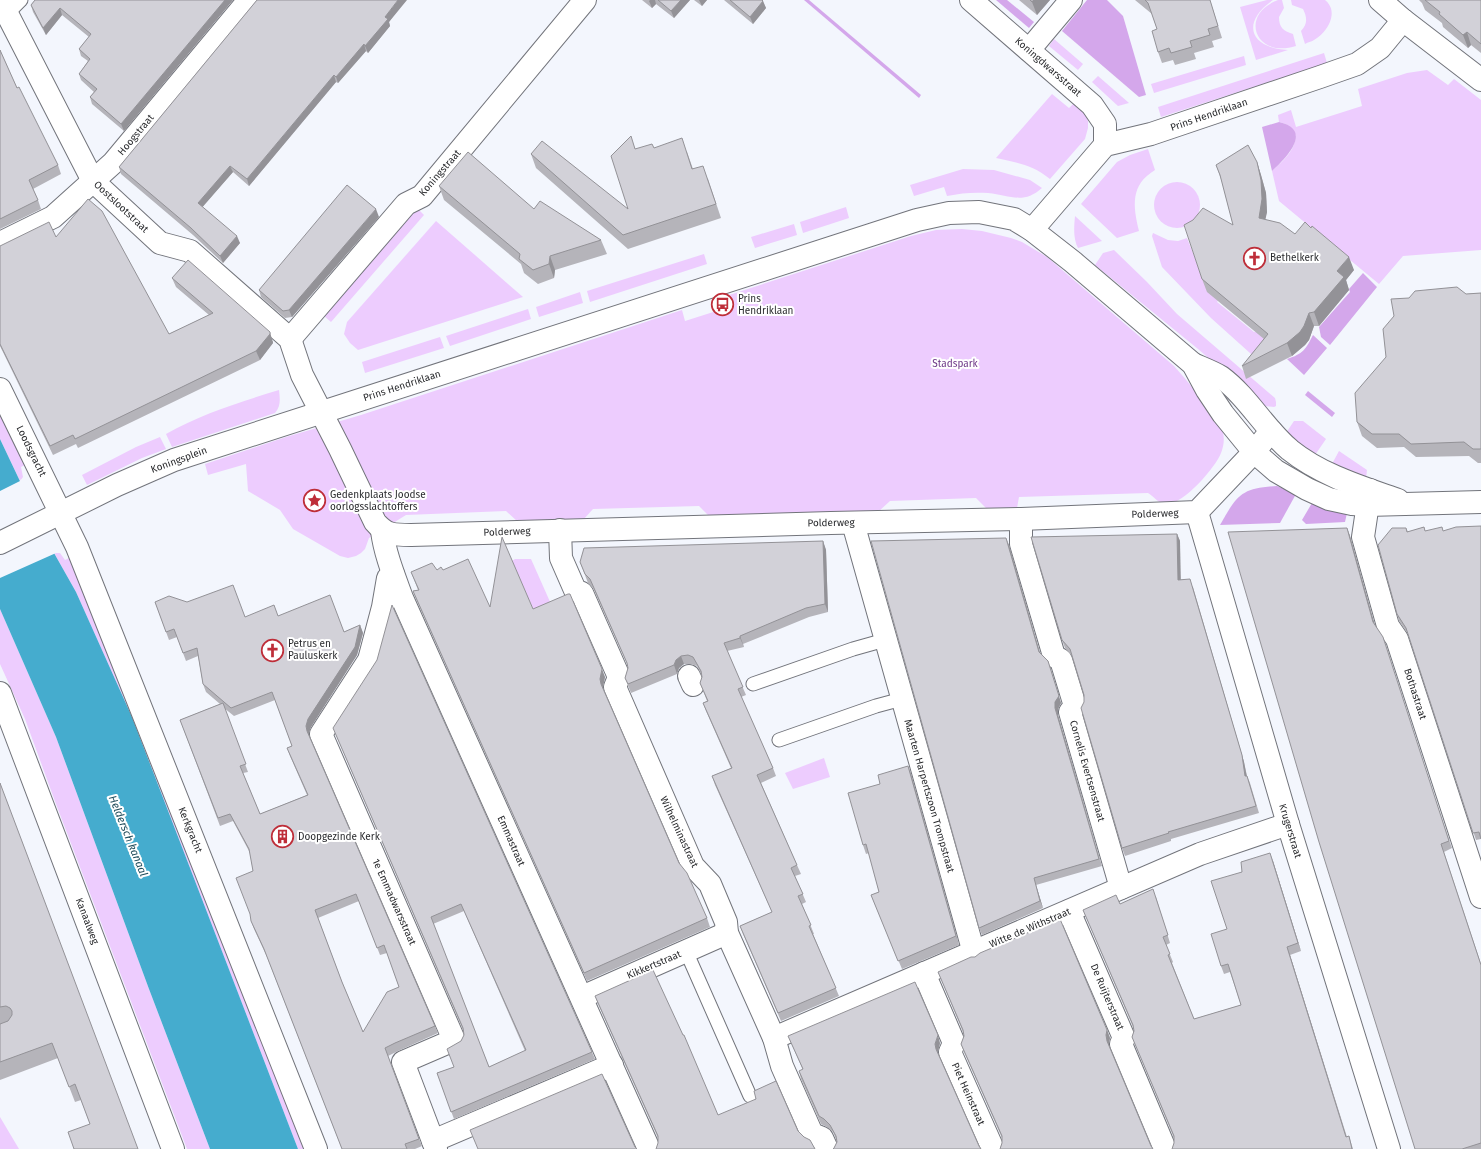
<svg xmlns="http://www.w3.org/2000/svg" width="1481" height="1149" font-family="'Fira Sans',sans-serif">
<style>
.green{fill:#edccfe}
.forest{fill:#d4a7eb}
.water{fill:#45acce}
.pier{fill:#f3f6fd}
.lines{fill:none;stroke-linecap:round;stroke-linejoin:round}
.lane-casing{stroke:#72747b;stroke-width:15}
.street-casing{stroke:#72747b;stroke-width:24}
.secondary-casing{stroke:#72747b;stroke-width:24}
.lane{stroke:#fff;stroke-width:13}
.street{stroke:#fff;stroke-width:22}
.secondary{stroke:#fff;stroke-width:22}
.wall{fill:#b5b4ba;fill-rule:evenodd}
.shaded-wall{fill:#939297}
.building{fill:#d2d1d8;stroke:#939297;fill-rule:evenodd}
.labels{text-anchor:middle;dominant-baseline:central;stroke-width:4;stroke-linejoin:round;paint-order:stroke}
.street-label{font-size:10px;fill:#2a2b2e;stroke:#fff}
.poi-label{font-size:10px;fill:#2a2b2e;stroke:#fff;text-anchor:start}
.park-label{font-size:10px;fill:#6c3686;stroke:#fff}
.water-label{font-size:11px;font-style:italic;fill:#204c5b;stroke:#fff}
</style>
<rect width="100%" height="100%" fill="#f3f6fd"/>
<!-- green -->
<g class="green">
<path d="M1267,0H1273C1241,22 1249,48 1288,50L1256,60L1240,7Z"/>
<path d="M1278,0H1282L1284,8L1279,17C1279,27 1283,31 1293,34L1296,46C1256,59 1238,15 1278,0Z"/>
<path d="M1291,0H1325C1340,12 1327,33 1314,40C1311,42 1308,42 1305,44L1301,31C1308,24 1307,17 1303,9L1292,5Z"/>
<polygon points="1054,39 1083,64 1078,70 1049,46"/>
<polygon points="1324,53 1327,63 1161,117 1158,107"/>
<polygon points="1244,56 1246,65 1154,93 1151,84"/>
<path d="M1427,70L1448,85L1454,79L1481,100V250L1403,256L1379,284L1279,201L1272,171C1283,161 1295,151 1296,135L1286,124L1279,122L1278,115L1291,110L1296,127L1362,106L1358,89L1407,73Z"/>
<polygon points="1098,76 1129,103 1118,106 1092,82"/>
<path d="M1052,94L1069,108L1075,102L1086,115L1088,121V128L1085,139L1050,179C1032,164 1018,163 996,158Z"/>
<path d="M1148,149L1155,170C1130,185 1133,206 1139,231L1117,238L1081,204L1117,162L1130,155Z"/>
<path d="M963,169L994,170L1030,180L1042,188C1023,205 1010,195 988,193C974,192 961,193 947,196L944,187L914,196L910,185Z"/>
<circle cx="1177" cy="205" r="23"/>
<polygon points="846,207 849,218 803,233 800,222"/>
<polygon points="417,208 424,215 331,322 323,315"/>
<path d="M1075,216L1102,241L1078,248C1073,239 1074,226 1075,216Z"/>
<polygon points="436,221 523,297 358,350 350,343 344,334 347,322"/>
<polygon points="794,224 797,235 755,248 751,237"/>
<path d="M962,229L982,231L1011,238L1022,242L1047,257L1174,366C1188,381 1200,397 1212,414C1215,419 1220,424 1222,429C1225,437 1224,446 1221,453C1216,467 1180,509 1163,504C1158,502 1153,496 1148,493L1019,497L1017,508L987,509L976,498L890,501L878,512L711,518L699,506L593,509L583,520L518,522L506,511L406,515L369,538L365,549L361,553L356,556L348,558L340,556L293,529L280,510L248,491L246,464L208,475L205,464L286,437L361,415L682,310L685,321L729,307L726,296L911,236L936,230Z"/>
<polygon points="1153,233 1168,240 1178,241 1187,238 1204,281 1221,297 1217,302 1254,332 1261,331 1265,342 1260,362 1211,318 1162,267 1152,236"/>
<polygon points="1114,250 1147,282 1177,314 1275,398 1276,402 1276,406 1274,407 1264,406 1259,402 1198,349 1095,265 1103,253"/>
<polygon points="704,254 707,264 590,302 587,291"/>
<polygon points="580,292 583,303 539,317 536,307"/>
<polygon points="528,309 531,319 450,346 446,336"/>
<polygon points="440,337 444,348 365,373 362,362"/>
<path d="M279,390C280,399 281,406 275,413L172,447L166,434C201,414 240,402 279,390Z"/>
<polygon points="0,410 27,464 21,467 23,477 20,481 0,439"/>
<polygon points="1294,421 1303,421 1326,439 1315,455 1286,433"/>
<polygon points="160,437 166,449 142,458 87,485 82,475 136,447"/>
<polygon points="1339,451 1367,470 1366,479 1332,464"/>
<polygon points="54,553 60,553 65,560 73,556 309,1149 298,1149 132,717 76,592"/>
<polygon points="515,559 531,559 551,604 534,611 512,561"/>
<polygon points="0,609 56,737 149,989 210,1149 187,1149 56,804 25,719 0,664"/>
<polygon points="824,758 830,777 793,789 785,773"/>
<polygon points="0,1117 19,1149 0,1149"/>
</g>
<!-- forest -->
<g class="forest">
<polygon points="804,0 809,0 921,95 919,98"/>
<polygon points="996,0 1007,0 1034,22 1029,28"/>
<polygon points="1087,0 1107,0 1123,16 1146,95 1139,97 1062,31"/>
<path d="M1279,122C1314,130 1286,158 1272,171L1262,127Z"/>
<polygon points="1363,273 1377,287 1330,345 1321,337 1319,327 1350,292 1349,289"/>
<path d="M1313,335L1327,348L1304,375L1287,359C1303,354 1306,349 1313,335Z"/>
<polygon points="1308,391 1335,413 1332,417 1305,395"/>
<path d="M1277,486L1296,494L1280,523L1220,525C1237,495 1241,488 1277,486Z"/>
<polygon points="1312,503 1324,508 1347,513 1345,522 1306,524 1302,520"/>
</g>
<!-- water -->
<polygon class="water" points="0,439 54,553 76,592 132,717 298,1149 210,1149 149,989 56,737 0,609"/>
<!-- pier -->
<polygon class="pier" points="21,479 56,553 0,578 0,491 20,481"/>
<g class="lines">
<defs>
<g id="lane">
<polyline points="7,14 21,0"/>
<polyline points="753,684 853,649 885,640"/>
<polyline points="779,740 876,706 902,699"/>
<polyline points="686,951 750,1096"/>
</g>
<g id="street">
<path d="M0,0L93,181L160,243L190,251L290,339L302,375L340,449L375,522C386,535 393,535 411,535L831,523L1021,519L1197,512L1254,452L1271,431"/>
<polyline points="971,0 1092,105 1105,124 1105,145"/>
<polyline points="1380,0 1403,20 1481,80"/>
<polyline points="1029,50 1071,0"/>
<polyline points="1032,230 1105,145 1151,134 1320,77 1357,64 1380,48 1403,20"/>
<polyline points="0,243 53,217 113,163 249,0"/>
<polyline points="290,339 406,204 422,196 585,0"/>
<polyline points="0,389 77,547 316,1149"/>
<polyline points="1370,490 1363,537 1388,626 1397,639 1481,897"/>
<polyline points="1197,512 1288,824 1389,1149"/>
<polyline points="1021,519 1021,544 1054,656 1061,660 1075,706 1070,712 1121,888"/>
<polyline points="853,523 974,953"/>
<polyline points="560,530 561,558 575,590 582,593 619,677 615,687 693,866 710,884 726,922 727,933 774,1038 782,1066 812,1134 822,1138 827,1149"/>
<path d="M382,531C385,554 394,576 402,598L649,1149"/>
<polyline points="393,574 388,578 383,607 369,660 321,734 454,1040 403,1062 436,1149"/>
<polyline points="689,676 693,685"/>
<polyline points="1069,911 1124,1038 1121,1044 1165,1149"/>
<polyline points="924,973 954,1043 950,1052 993,1149"/>
<polyline points="582,997 727,933"/>
<polyline points="774,1038 1200,854 1288,824"/>
<polyline points="433,1141 612,1065"/>
</g>
<g id="secondary">
<path d="M1193,364C1202,368 1213,372 1221,377C1248,397 1264,428 1290,450C1321,475 1361,487 1398,500"/>
<polyline points="0,543 117,485 174,460 917,220 949,213 979,212 1014,219 1032,230 1073,262 1193,364 1207,390 1223,414 1254,452 1276,471 1307,489 1329,499 1352,504 1367,505 1481,502"/>
<polyline points="0,693 173,1149"/>
</g>
</defs>
<!-- lane casing -->
<use href="#lane" class="lane-casing"/>
<!-- street casing -->
<use href="#street" class="street-casing"/>
<!-- secondary casing -->
<use href="#secondary" class="secondary-casing"/>
<!-- lane -->
<use href="#lane" class="lane"/>
<!-- street -->
<use href="#street" class="street"/>
<!-- secondary -->
<use href="#secondary" class="secondary"/>
</g>
<!-- wall -->
<g class="wall">
<polygon points="35,0 233,0 124,131 92,104 90,97 94,92 81,80 79,74 88,61 81,56 79,49 89,37 62,15 46,35 33,12 31,5"/>
<polygon points="642,0 690,0 674,18 656,4 652,8"/>
<polygon points="694,0 707,0 702,6"/>
<polygon points="724,0 762,0 766,8 753,24"/>
<polygon points="1019,0 1050,0 1037,15"/>
<polygon points="1135,0 1210,0 1222,38 1212,41 1214,47 1194,53 1196,59 1175,65 1173,60 1162,63 1158,52 1157,29 1152,14"/>
<polygon points="1419,0 1481,0 1481,53 1471,45 1468,48 1443,27 1442,23 1425,10 1422,3"/>
<polygon points="256,1 396,12 389,22 390,26 368,53 366,51 338,83 336,82 249,186 233,172 202,207 240,243 223,263 193,235 121,174 119,167"/>
<polygon points="0,50 17,88 58,165 61,174 33,189 38,200 41,209 0,229"/>
<polygon points="654,148 687,152 693,169 708,179 721,218 628,249 536,168 531,154 628,209 636,149"/>
<polygon points="1257,162 1261,175 1266,193 1267,212 1265,219 1295,234 1354,270 1346,280 1349,290 1319,326 1314,326 1309,340 1305,345 1292,356 1246,379 1242,366 1264,339 1207,292 1202,279 1233,225 1222,182 1216,165"/>
<polygon points="439,186 534,209 601,240 607,254 555,270 554,278 538,284 524,273 521,264 444,200"/>
<polygon points="379,217 292,317 285,318 261,297 259,290"/>
<polygon points="56,237 169,334 209,315 176,287 172,278 273,341 273,343 260,360 78,448 76,444 53,455 0,346 0,246"/>
<polygon points="1481,293 1481,463 1478,463 1469,456 1416,457 1404,447 1377,448 1362,436 1357,422 1466,294"/>
<polygon points="1424,527 1425,531 1481,839 1476,840 1408,634 1399,621 1397,614 1406,528 1408,532"/>
<polygon points="1347,528 1350,536 1374,623 1452,848 1444,852 1481,964 1481,1149 1415,1149"/>
<polygon points="1177,534 1180,541 1180,580 1193,587 1244,762 1247,776 1250,783 1259,813 1171,839 1171,841 1125,856 1122,848 1084,702 1084,695 1072,656 1065,648 1062,640"/>
<polygon points="823,541 826,550 828,612 809,617 743,644 744,647 727,651 746,695 741,697 773,768 776,776 761,783 797,865 801,874 795,876 806,902 802,904 814,934 813,934 839,996 781,1021 743,934 740,926 772,912 715,785 712,776 731,768 706,711 703,703 707,701 700,683 702,677 702,676 697,666 691,664 684,664 679,668 677,674 631,693 625,678 628,668 628,666 593,588 588,583 580,562"/>
<polygon points="1009,545 1040,653 1048,661 1061,703 1058,709 1058,715 1102,866 1036,885 1043,908 982,935 979,928"/>
<polygon points="437,570 443,570 490,607 533,609 605,677 603,687 603,690 679,863 707,918 710,927 587,981 416,599 413,591 418,590 411,572"/>
<path d="M155,602H187L245,617L278,616L344,632L360,625L363,633L357,655L311,727L309,733V737L438,1033L398,1051L388,1056L422,1146L415,1149H342L267,957L254,929L251,921L253,871L250,853L233,821L220,826L180,720L220,704L206,692L203,684L198,656L186,661L177,637L169,640ZM275,700L292,746L287,748L290,756L307,795L260,814L243,773L248,772L224,708L234,716ZM359,901L380,955L387,953L399,987L363,1032L342,982L318,918Z"/>
<path d="M333,728L592,1052L595,1059L454,1119L437,1073L454,1067L461,1041L464,1035L463,1030ZM464,911L525,1051L489,1067L433,924Z"/>
<polygon points="908,766 911,774 959,945 902,969 871,895 879,892 869,853 866,854 863,845 880,784"/>
<polygon points="0,783 90,1124 81,1100 75,1102 58,1058 0,1080"/>
<polygon points="1273,861 1301,951 1290,955 1347,1137 1349,1136 1353,1149 1172,1149 1174,1143 1174,1138 1135,1044 1132,1037 1134,1031 1133,1027 1083,910 1120,904 1156,897 1170,943 1166,945 1173,962 1172,963 1194,1019 1241,1005 1230,972 1224,974 1221,966 1227,929 1242,872"/>
<polygon points="938,972 1107,1030 1110,1038 1109,1043 1109,1047 1151,1146 1000,1148 1002,1143 1002,1138 964,1052 961,1044 964,1036 963,1032"/>
<polygon points="595,996 718,1115 798,1131 658,1143 658,1138 598,1004"/>
<polygon points="788,1036 940,1043 938,1052 938,1055 979,1146 834,1148 837,1142 836,1139 833,1132 827,1127 821,1124 801,1079 799,1071 803,1070"/>
</g>
<!-- shaded-wall -->
<g class="shaded-wall">
<polygon points="225,0 233,0 124,131 121,124"/>
<polygon points="398,0 407,0 389,22 390,26 368,53 365,46 385,17"/>
<polygon points="650,0 655,0 656,4 652,8 649,1"/>
<polygon points="681,0 690,0 674,18 671,11"/>
<polygon points="699,0 707,0 702,6"/>
<polygon points="1034,0 1050,0 1037,15 1032,2"/>
<polygon points="763,1 766,8 753,24 750,17"/>
<polygon points="60,8 62,15 46,35 43,28"/>
<polygon points="1467,32 1471,45 1468,48 1463,35"/>
<polygon points="364,44 366,51 338,83 336,77"/>
<polygon points="334,75 336,82 249,186 247,179"/>
<polygon points="1257,162 1261,175 1266,193 1267,212 1263,231 1259,218"/>
<polygon points="230,166 233,172 200,210 198,203"/>
<polygon points="376,209 379,217 292,317 289,310"/>
<polygon points="237,236 240,243 223,263 220,256"/>
<polygon points="550,256 555,270 554,278 549,264"/>
<polygon points="1349,257 1354,270 1346,280 1349,290 1319,326 1314,312 1337,271"/>
<polygon points="1309,313 1314,326 1309,340 1305,345 1292,356 1287,343"/>
<polygon points="270,332 273,343 260,360 256,351"/>
<polygon points="1347,528 1350,536 1376,629 1373,622"/>
<polygon points="1177,534 1180,541 1181,587 1178,580"/>
<polygon points="1006,538 1009,545 1042,660 1039,652"/>
<polygon points="823,541 826,550 828,612 825,604"/>
<polygon points="1190,579 1244,762 1248,783 1245,776"/>
<polygon points="360,625 363,633 357,655 311,727 309,733 310,739 307,731 306,726 308,719"/>
<polygon points="740,636 743,644 744,647 740,638"/>
<polygon points="681,656 684,664 679,668 677,674 674,665 676,660"/>
<polygon points="1048,661 1061,703 1058,709 1058,715 1102,866 1055,708"/>
<polygon points="602,669 605,677 603,687 604,692 601,684 600,679"/>
<polygon points="908,766 911,774 959,945 956,936"/>
<polygon points="1270,853 1273,861 1301,951 1298,943"/>
<polygon points="1034,878 1036,885 1043,908 1040,901"/>
<polygon points="1287,947 1290,955 1349,1145 1318,1047"/>
<polygon points="1107,1030 1110,1038 1109,1043 1109,1049 1107,1041 1106,1035"/>
<polygon points="938,1035 940,1043 938,1052 939,1057 936,1049 935,1044"/>
</g>
<!-- building -->
<g class="building">
<polygon points="35,0 225,0 121,124 90,97 97,89 79,74 90,59 79,49 91,34 60,8 43,28 31,5"/>
<polygon points="257,0 398,0 385,17 388,19 365,46 364,44 336,77 334,75 247,179 230,166 198,203 237,236 220,256 191,228 119,167"/>
<polygon points="658,0 681,0 671,11"/>
<polygon points="730,0 762,0 763,1 750,17"/>
<polygon points="1030,0 1034,0 1032,2"/>
<polygon points="1145,0 1210,0 1218,26 1208,29 1210,35 1190,41 1192,47 1171,53 1169,48 1158,52 1152,31 1157,29 1148,3"/>
<polygon points="1425,0 1481,0 1481,44 1467,32 1463,35 1439,14 1440,12"/>
<polygon points="0,50 17,88 19,87 58,165 29,180 38,200 0,219"/>
<polygon points="631,136 635,149 652,144 654,148 682,138 692,169 703,166 716,204 623,235 531,154 542,141 628,209 611,156"/>
<polygon points="1248,145 1257,162 1261,180 1262,199 1259,218 1280,223 1295,234 1305,222 1311,228 1312,226 1349,257 1337,271 1344,277 1314,312 1309,313 1304,326 1300,332 1287,343 1242,366 1268,334 1202,279 1184,225 1193,220 1203,208 1233,225 1220,175 1216,165"/>
<polygon points="468,152 534,209 540,201 601,240 550,256 549,264 533,270 519,259 520,254 439,186"/>
<polygon points="347,185 376,209 289,310 283,311 259,290"/>
<polygon points="88,199 102,211 169,334 213,313 172,278 188,260 270,332 270,334 256,351 75,439 73,435 50,446 0,344 0,246 49,222 56,237"/>
<polygon points="1457,287 1466,294 1481,293 1481,449 1473,449 1464,442 1411,444 1399,434 1372,434 1357,422 1355,393 1386,357 1383,329 1394,316 1391,299 1409,298 1415,291"/>
<polygon points="1481,526 1481,839 1479,832 1473,833 1406,628 1397,614 1378,545 1392,528 1406,528 1407,532 1424,527 1425,531 1442,527 1443,531 1456,527"/>
<polygon points="1347,528 1373,622 1383,637 1449,841 1441,844 1481,965 1481,1143 1462,1149 1415,1149 1319,842 1228,532"/>
<polygon points="1177,534 1178,580 1190,579 1242,755 1245,776 1247,776 1256,806 1168,832 1169,833 1122,848 1081,708 1084,702 1084,695 1070,649 1062,640 1031,537"/>
<polygon points="502,537 533,609 568,594 570,594 602,669 600,679 601,684 679,863 687,873 707,918 584,973 413,591 419,590 411,572 432,563 437,570 441,567 443,570 468,559 490,607"/>
<polygon points="1006,538 1039,652 1048,661 1059,696 1055,702 1055,708 1099,859 1034,878 1040,901 979,928 871,541"/>
<polygon points="823,541 825,604 806,608 740,636 740,638 724,643 743,687 738,689 773,768 757,775 797,865 791,868 803,894 798,896 811,925 809,926 836,988 778,1013 740,926 772,912 712,776 732,768 703,703 708,701 700,683 702,677 701,671 693,657 688,655 681,656 676,660 674,665 628,684 625,678 628,668 627,663 590,579 585,574 580,562 584,548"/>
<path d="M233,585L245,617L274,605L278,616L330,595L344,632L360,625L355,647L308,719L306,726L307,731L435,1026L395,1043L385,1048L419,1139L405,1144L407,1149H342L264,949L251,921L250,914L236,878L253,871L249,849L230,814L218,818L180,720L223,703L246,764L240,766L260,814L308,795L287,748L292,746L272,692L231,708L203,684L197,648L183,653L174,629L166,632L155,602L169,596L187,602ZM356,894L377,948L384,945L399,987L387,992L363,1032L342,982L315,910Z"/>
<path d="M392,605L592,1052L451,1112L437,1073L454,1067L447,1049L461,1041L464,1035L463,1028L333,728L377,660ZM461,904L526,1050L489,1067L431,917Z"/>
<polygon points="908,766 956,936 898,961 871,895 879,892 866,844 863,845 848,793 880,784 878,775"/>
<polygon points="0,783 138,1149 74,1149 68,1132 90,1124 75,1084 69,1087 52,1043 0,1062 0,1024 8,1021 12,1015 12,1011 10,1008 6,1006 0,1007"/>
<polygon points="1270,853 1298,943 1287,947 1346,1137 1349,1136 1352,1149 1172,1149 1174,1143 1174,1136 1132,1037 1134,1031 1133,1025 1083,910 1116,895 1120,904 1153,889 1168,935 1163,937 1170,954 1168,955 1194,1019 1241,1005 1228,964 1221,966 1211,934 1227,929 1211,881 1242,872 1241,862"/>
<polygon points="1060,919 1107,1030 1106,1035 1107,1041 1151,1146 1153,1149 1000,1149 1002,1143 1002,1136 961,1044 964,1036 963,1030 938,972 971,957 975,957 980,953"/>
<polygon points="653,970 683,1035 684,1035 718,1115 756,1099 754,1091 776,1081 798,1131 804,1137 810,1140 815,1149 656,1149 658,1143 658,1136 595,996"/>
<polygon points="915,982 938,1035 935,1044 936,1049 979,1146 981,1149 833,1149 834,1148 837,1142 836,1136 830,1125 824,1119 819,1116 799,1071 803,1069 788,1036"/>
<polygon points="602,1074 635,1147 637,1149 478,1149 470,1130"/>
</g>
<!-- icons -->
<defs>
<symbol id="church-ring" viewBox="-11 -11 22 22"><circle r="9.5" fill="#fff" stroke="#be2e39" stroke-width="1.5"/><path d="M-1.2-6h2.4v3.5h3.3v2.4h-3.3V6h-2.4V-.1h-3.3v-2.4h3.3Z" fill="#be2e39"/></symbol>
<symbol id="bus-ring" viewBox="-11 -11 22 22"><circle r="9.5" fill="#fff" stroke="#be2e39" stroke-width="1.5"/><path d="M-5-6H5V4H4V6H2V4H-2V6H-4V4H-5ZM-3.5-4V0h7V-4ZM-3.5 1.2v1.5H-2V1.2ZM2 1.2v1.5H3.5V1.2Z" fill="#be2e39"/></symbol>
<symbol id="sight-ring" viewBox="-11 -11 22 22"><circle r="9.5" fill="#fff" stroke="#be2e39" stroke-width="1.5"/><path d="M0-6L1.8-2.2L6-1.7L2.9 1.2L3.7 5.4L0 3.3L-3.7 5.4L-2.9 1.2L-6-1.7L-1.8-2.2Z" fill="#be2e39"/></symbol>
<symbol id="building-ring" viewBox="-11 -11 22 22"><circle r="9.5" fill="#fff" stroke="#be2e39" stroke-width="1.5"/><path d="M-4-6H4V6H1V3H-1V6H-4ZM-2.5-4.3h1.7v1.8h-1.7ZM.8-4.3h1.7v1.8H.8ZM-2.5-1h1.7V.8h-1.7ZM.8-1h1.7V.8H.8Z" fill="#be2e39"/></symbol>
</defs>
<g fill-rule="evenodd">
<use href="#church-ring" x="1242" y="246" width="25" height="25"/>
<use href="#bus-ring" x="710" y="292" width="25" height="25"/>
<use href="#sight-ring" x="302" y="488" width="25" height="25"/>
<use href="#church-ring" x="260" y="638" width="25" height="25"/>
<use href="#building-ring" x="270" y="824" width="25" height="25"/>
</g>
<g class="labels">
<!-- street labels -->
<g class="street-label">
<text transform="translate(1048 67) rotate(41)">Koningdwarsstraat</text>
<text transform="translate(1209 115) rotate(-19)">Prins Hendriklaan</text>
<text transform="translate(136 135) rotate(-50)">Hoogstraat</text>
<text transform="translate(440 173) rotate(-49)">Koningstraat</text>
<text transform="translate(121 207) rotate(43)">Oostslootstraat</text>
<text transform="translate(402 386) rotate(-18)">Prins Hendriklaan</text>
<text transform="translate(31 451) rotate(64)">Loodsgracht</text>
<text transform="translate(179 460) rotate(-20)">Koningsplein</text>
<text transform="translate(1155 514) rotate(-2)">Polderweg</text>
<text transform="translate(831 523) rotate(-1)">Polderweg</text>
<text transform="translate(507 532) rotate(-2)">Polderweg</text>
<text transform="translate(1415 694) rotate(72)">Bothastraat</text>
<text transform="translate(1087 771) rotate(74)">Cornelis Evertsenstraat</text>
<text transform="translate(929 796) rotate(74)">Maarten Harpertszoon Trompstraat</text>
<text transform="translate(190 830) rotate(68)">Kerkgracht</text>
<text transform="translate(1290 831) rotate(73)">Krugerstraat</text>
<text transform="translate(679 832) rotate(65)">Wilhelminastraat</text>
<text transform="translate(511 841) rotate(66)">Emmastraat</text>
<text transform="translate(394 902) rotate(66)">1e Emmadwarsstraat</text>
<text transform="translate(87 921) rotate(69)">Kanaalweg</text>
<text transform="translate(1030 928) rotate(-23)">Witte de Withstraat</text>
<text transform="translate(654 965) rotate(-23)">Kikkertstraat</text>
<text transform="translate(1107 997) rotate(67)">De Ruijterstraat</text>
<text transform="translate(968 1094) rotate(66)">Piet Heinstraat</text>
</g>
<!-- poi labels -->
<g class="poi-label">
<text x="1270" y="258">Bethelkerk</text>
<text x="738" y="299">Prins<tspan x="738" dy="12">Hendriklaan</tspan></text>
<text x="330" y="495">Gedenkplaats Joodse<tspan x="330" dy="12">oorlogsslachtoffers</tspan></text>
<text x="288" y="644">Petrus en<tspan x="288" dy="12">Pauluskerk</tspan></text>
<text x="298" y="837">Doopgezinde Kerk</text>
</g>
<!-- park labels -->
<g class="park-label">
<text x="955" y="364">Stadspark</text>
</g>
<!-- water labels -->
<g class="water-label">
<text transform="translate(128 836) rotate(68)">Heldersch kanaal</text>
</g>
</g>
</svg>
